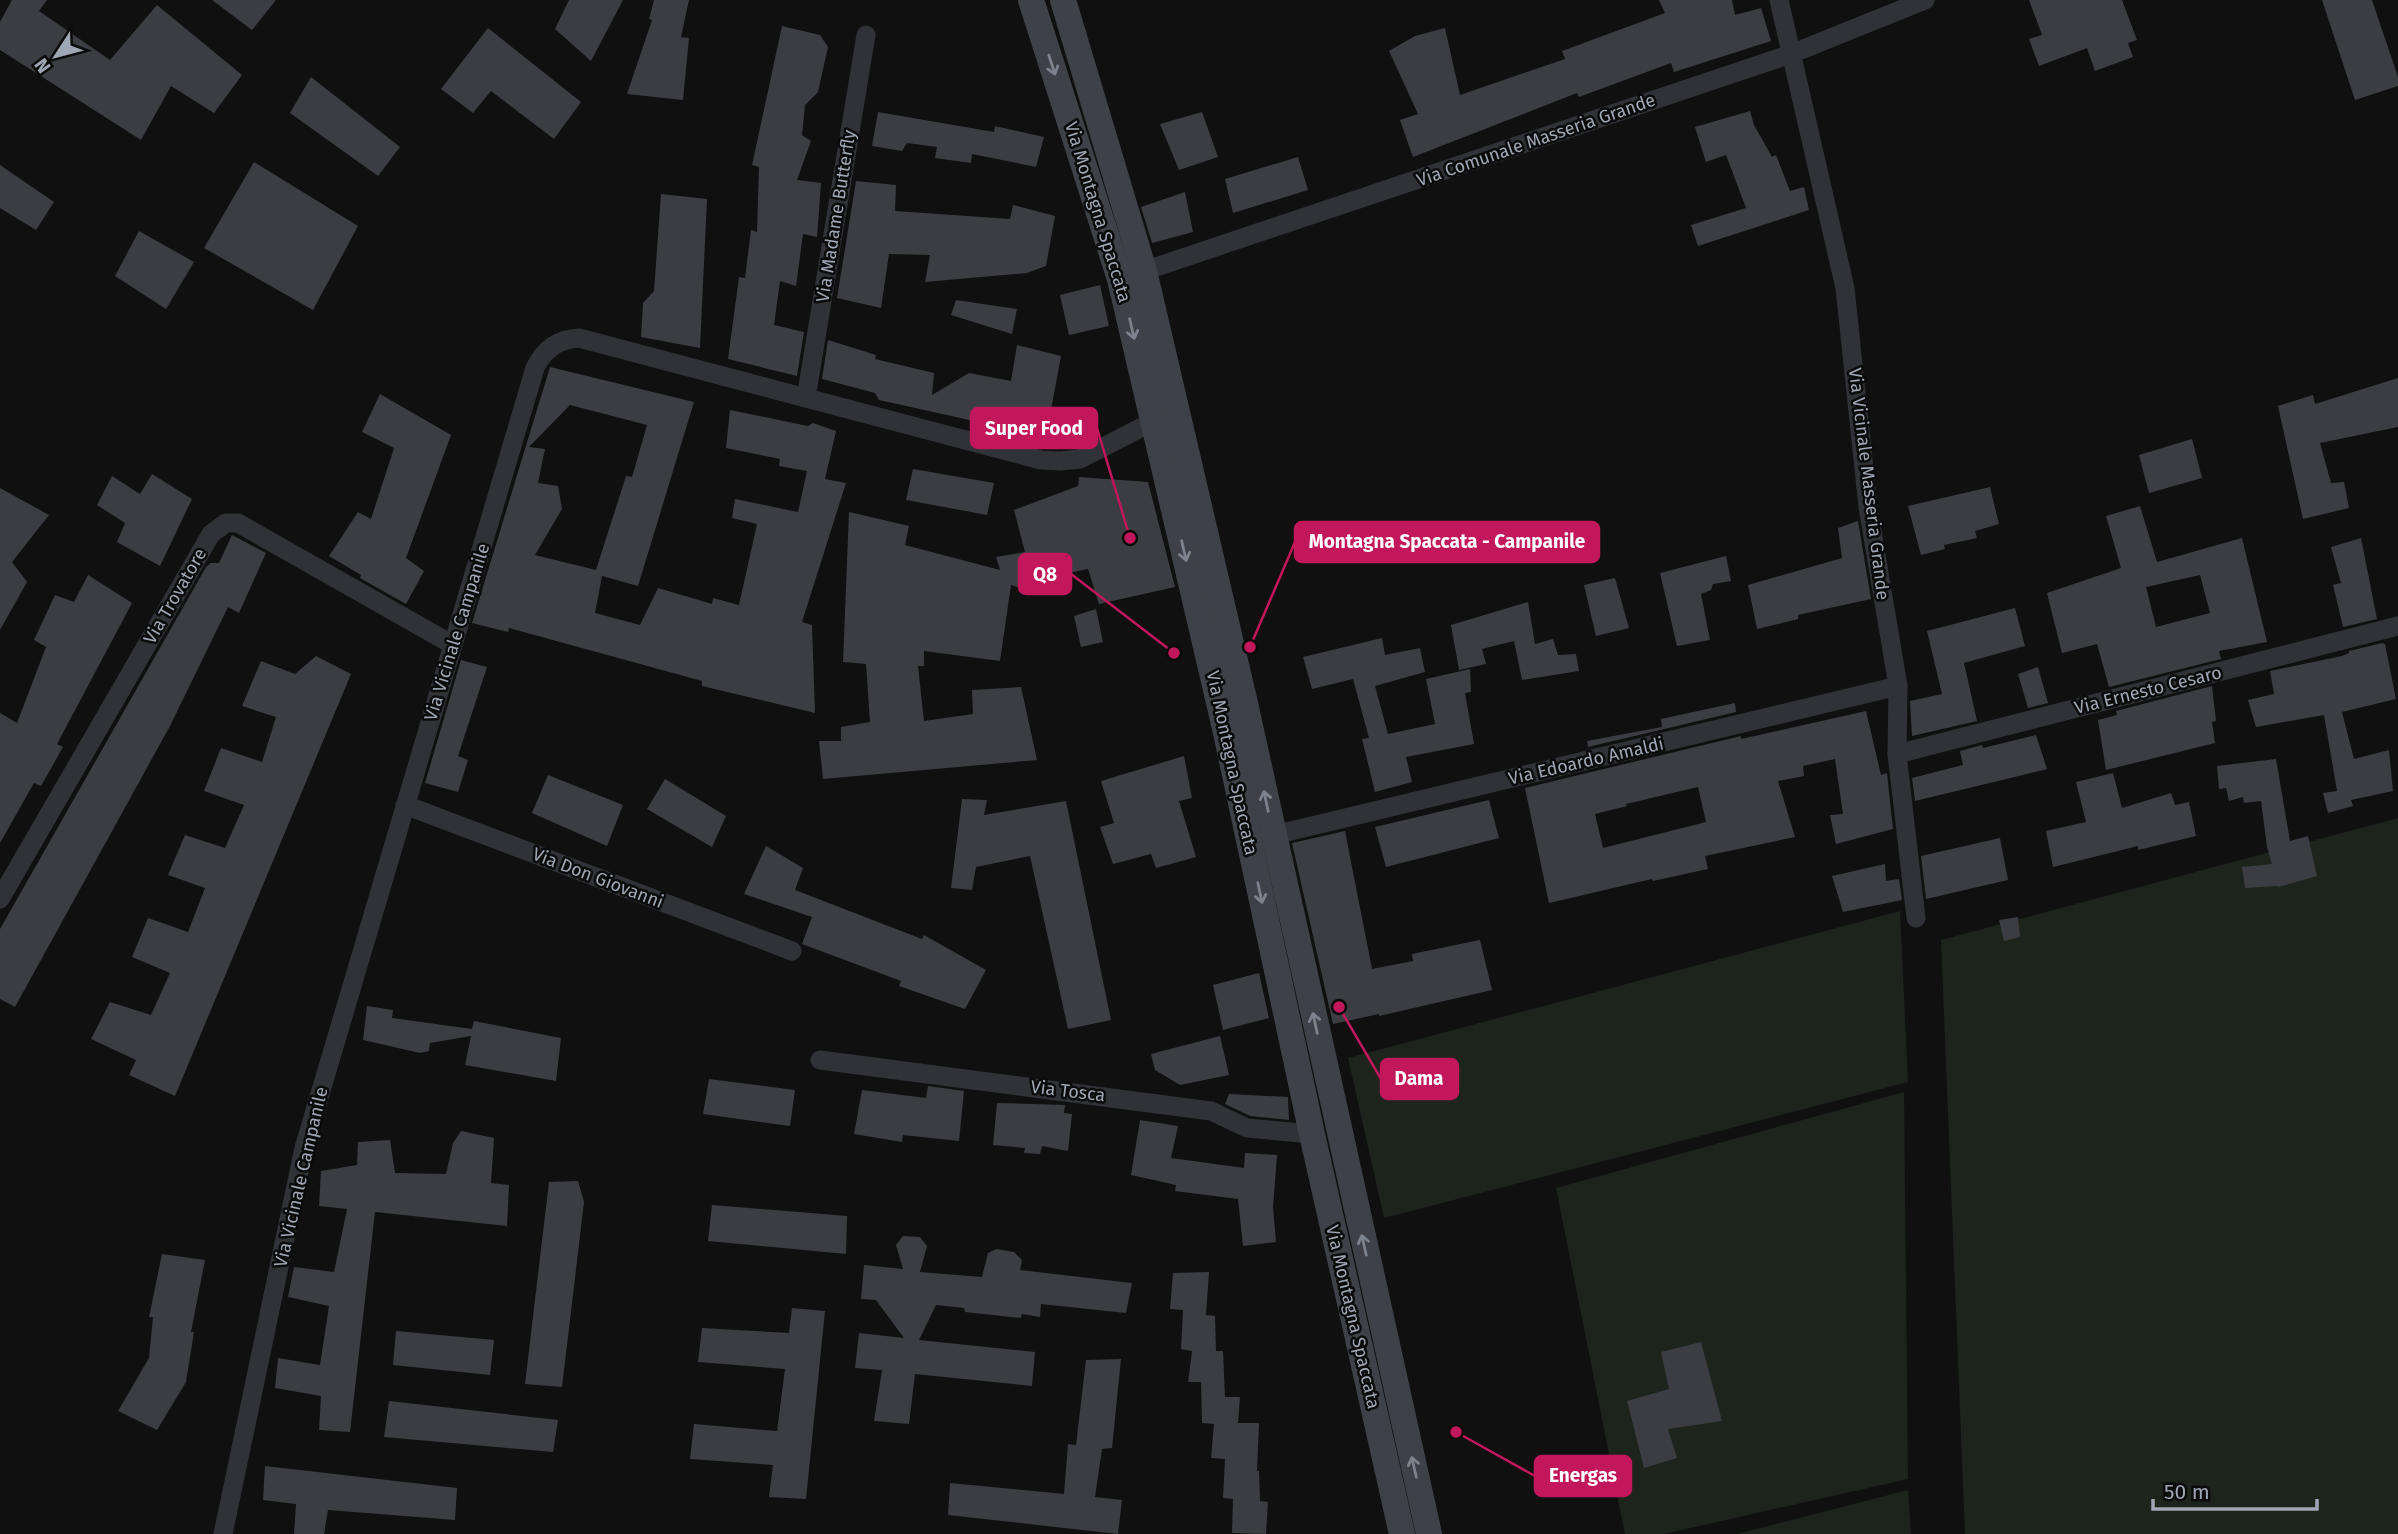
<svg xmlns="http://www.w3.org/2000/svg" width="2398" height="1534" font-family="'Fira Sans',sans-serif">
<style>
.green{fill:#1c241c}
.building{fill:#3b3d42;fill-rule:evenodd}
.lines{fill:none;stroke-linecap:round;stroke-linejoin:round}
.street{stroke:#303237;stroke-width:19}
.secondary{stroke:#3e4147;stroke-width:26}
.oneway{stroke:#7d838e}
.labels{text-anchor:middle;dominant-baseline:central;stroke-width:5;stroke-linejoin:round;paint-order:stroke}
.street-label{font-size:18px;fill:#9fa7b4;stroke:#0b0b0c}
.leader{fill:none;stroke:#c2185b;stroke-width:2.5}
.callout-dot{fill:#c2185b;stroke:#0b0b0c;stroke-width:2.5}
.callout{fill:#c2185b;stroke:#c2185b;stroke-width:2.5}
.callout-label{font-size:19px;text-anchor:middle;font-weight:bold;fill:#fff}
</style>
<rect width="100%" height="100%" fill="#101011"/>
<!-- green -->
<g class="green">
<polygon points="2398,818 2398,1534 1965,1534 1941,940"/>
<polygon points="1900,911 1908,1082 1384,1218 1348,1058"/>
<polygon points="1904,1092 1908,1479 1664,1534 1625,1534 1556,1188"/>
<polygon points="1908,1490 1911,1534 1737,1534"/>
</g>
<!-- building -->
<g class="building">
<polygon points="12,0 47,0 39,11 110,60 157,5 242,75 214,113 171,86 141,140 0,50 0,22"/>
<polygon points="212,0 276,0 252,30"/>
<polygon points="569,0 623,0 591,61 555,29"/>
<polygon points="654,0 689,0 681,37 689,38 683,100 627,94 652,20 649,19"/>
<polygon points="1659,0 1732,0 1735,15 1761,8 1771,41 1674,72 1671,63 1579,97 1577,93 1413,157 1400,120 1418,114 1389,51 1415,36 1445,28 1460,95 1565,59 1562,51 1665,13"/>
<polygon points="2029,0 2122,0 2137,40 2128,43 2133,57 2095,71 2087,48 2039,66 2029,39 2042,35"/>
<polygon points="2322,0 2372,0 2398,77 2398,86 2355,100"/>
<polygon points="782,26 820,35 828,47 818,92 805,105 802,135 811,141 797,180 821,183 817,237 803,234 796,286 780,281 774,325 804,332 797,376 728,359 739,277 745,278 751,230 757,232 759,167 752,165"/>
<polygon points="488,28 581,102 554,139 491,91 473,113 441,89"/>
<polygon points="311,77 400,147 378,176 290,113"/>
<polygon points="1750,111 1754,125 1772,157 1776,155 1790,191 1804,187 1809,210 1698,246 1691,225 1746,208 1726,155 1706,162 1695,127"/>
<polygon points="878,112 994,132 995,126 1044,137 1036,167 972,154 971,163 935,158 937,147 907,143 902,151 872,146"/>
<polygon points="1202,112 1218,157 1179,170 1160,124"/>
<polygon points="1298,157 1308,190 1233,213 1225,179"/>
<polygon points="254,162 358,226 313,310 204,248"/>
<polygon points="0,165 54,202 36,230 0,208"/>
<polygon points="856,181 896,185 895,211 1010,219 1013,205 1055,216 1046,266 1027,273 925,282 930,255 889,254 881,308 837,298"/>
<polygon points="1185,192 1193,232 1152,243 1141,207"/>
<polygon points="661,194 707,199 700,348 641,337 643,303 654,291"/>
<polygon points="139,231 194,262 166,309 115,276"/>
<polygon points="1100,285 1109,326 1069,335 1060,295"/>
<polygon points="956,300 1017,309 1012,334 951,315"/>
<polygon points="828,340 876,355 875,359 934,373 932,395 969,373 1011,381 1017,345 1061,356 1046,437 879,400 875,393 822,379"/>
<path d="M550,367L694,402L638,586L602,576L595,613L640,625L658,588L712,604L713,598L739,605L757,524L732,518L735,499L798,512L807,471L779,466L780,459L726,448L730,410L808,426L813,423L836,431L825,479L846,483L802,622L812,625L815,713L702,686V681L509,628L508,632L472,623ZM570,405L647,425L632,477L626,476L596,570L535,555L562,509L558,486L538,483L545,449L529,447Z"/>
<polygon points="2398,378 2398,427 2320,443 2331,483 2344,482 2349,508 2303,519 2278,406 2313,395 2315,404"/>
<polygon points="380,394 451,435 406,558 424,571 406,604 360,578 361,575 329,556 358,512 371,519 394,448 362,432"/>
<polygon points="2192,439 2202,478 2149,493 2139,455"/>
<polygon points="913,469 994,483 987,515 906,500"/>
<polygon points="152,474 192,499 160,566 117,542 125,523 97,505 112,476 140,494"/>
<polygon points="1079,477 1148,482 1175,587 1099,604 1088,569 1049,577 1047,583 1036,583 1029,591 1011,585 1000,661 924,651 924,666 918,666 924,721 973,714 972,690 1021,687 1037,760 823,779 819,741 841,741 841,727 870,722 866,664 843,662 849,512 909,526 905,545 1000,570 996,557 1025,552 1014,510 1078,486"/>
<polygon points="1990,487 1999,524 1975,531 1977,538 1944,545 1945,549 1921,555 1908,506"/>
<polygon points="0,488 49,515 12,562 27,582 0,630"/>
<path d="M2140,506L2157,562L2242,538L2267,642L2219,651L2221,659L2109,687L2097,644L2062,653L2047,593L2121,568L2106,516ZM2200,575L2210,613L2156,627L2146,587Z"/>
<polygon points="1858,521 1871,599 1798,615 1798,619 1757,629 1748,585 1842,558 1838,528"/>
<polygon points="232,535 266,553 239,613 228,607 170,726 15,1007 0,999 0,929 206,567 211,563 219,563"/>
<polygon points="2361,538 2377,619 2343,627 2333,585 2341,583 2331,547"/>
<polygon points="1726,556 1731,581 1713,584 1711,590 1701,594 1710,640 1677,646 1660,573"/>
<polygon points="88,575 132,603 57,744 63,747 41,786 34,783 0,843 0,713 17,723 46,647 34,640 55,595 74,602"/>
<polygon points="1615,578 1629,628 1596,636 1584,585"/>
<polygon points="1528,602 1535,644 1553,639 1558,655 1576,654 1579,671 1522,680 1514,641 1482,649 1486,664 1459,670 1451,625"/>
<polygon points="2015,608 2025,646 1964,663 1977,721 1912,736 1910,701 1942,694 1927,631"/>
<polygon points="1096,609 1103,642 1081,647 1074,616"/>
<polygon points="1382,638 1385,655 1420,648 1425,672 1375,686 1388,734 1435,724 1426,679 1470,669 1471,692 1465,693 1474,744 1406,757 1412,782 1375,792 1362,739 1369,738 1353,679 1312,689 1303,657"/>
<polygon points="2382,643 2385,644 2396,699 2342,712 2354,759 2389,750 2393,791 2351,800 2353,806 2328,813 2323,793 2337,791 2324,715 2256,727 2248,700 2274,694 2270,671 2342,656 2349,653 2349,651"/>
<polygon points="316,656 351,674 175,1096 129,1075 136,1060 91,1039 110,1002 151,1015 170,973 132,957 148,918 188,932 205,888 168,875 185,835 225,848 244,805 204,791 221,748 262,762 276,717 242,706 261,661 295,674"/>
<polygon points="461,660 487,667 458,756 468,760 458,792 425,783"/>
<polygon points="2038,667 2048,703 2028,708 2018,674"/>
<polygon points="2212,686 2216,721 2212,722 2215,743 2106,770 2098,720 2117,715 2116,711"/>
<polygon points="1735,703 1736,712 1588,747 1587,741 1662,727 1661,719"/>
<path d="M1866,711L1881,775L1887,773L1893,829L1836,844L1830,815L1843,814L1835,759L1803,766L1804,776L1778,781L1795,837L1705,856L1708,869L1653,881L1652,879L1549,903L1525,788L1741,736V739ZM1698,787L1706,822L1603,848L1595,814L1627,806L1626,804Z"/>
<polygon points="2036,735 2047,769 1915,801 1912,778 1963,765 1960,751 1982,745 1983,748"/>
<polygon points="1184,756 1192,798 1179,801 1196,857 1156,868 1151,854 1113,864 1100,827 1114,823 1101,781"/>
<polygon points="2276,759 2290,841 2308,836 2317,876 2278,887 2278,886 2245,888 2242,867 2272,864 2267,847 2261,801 2244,803 2243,797 2229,801 2226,788 2219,789 2217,766"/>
<polygon points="2113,773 2122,808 2171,793 2175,805 2189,802 2196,836 2138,850 2138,846 2053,867 2046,831 2086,822 2076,782"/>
<polygon points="548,775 623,805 607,846 532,813"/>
<polygon points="665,779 726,816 712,847 647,809"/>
<polygon points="962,799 987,800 984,815 1066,801 1111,1020 1068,1029 1030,856 976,867 972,890 951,888"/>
<polygon points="1489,800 1499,838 1386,867 1375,827"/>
<polygon points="1345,831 1372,969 1413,961 1412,954 1480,940 1492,990 1379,1016 1379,1014 1333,1024 1292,843"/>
<polygon points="2000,838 2008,880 1926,899 1921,856"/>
<polygon points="766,846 803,868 795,890 922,939 924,935 986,970 965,1009 899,986 901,981 802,944 812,917 744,894"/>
<polygon points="1885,864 1886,881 1899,879 1902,900 1843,912 1832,876"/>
<polygon points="2018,917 2020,937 2004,941 1999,920"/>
<polygon points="1259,973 1269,1018 1223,1030 1213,985"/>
<polygon points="367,1006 393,1010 392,1018 472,1029 474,1021 561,1038 556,1081 465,1065 471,1036 430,1043 429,1051 420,1053 363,1040"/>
<polygon points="1220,1036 1229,1075 1180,1085 1155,1070 1151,1054"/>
<polygon points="709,1079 795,1090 790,1126 703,1114"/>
<polygon points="928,1086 964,1091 959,1141 903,1135 902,1142 854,1134 862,1090 926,1098"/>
<polygon points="1229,1094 1288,1097 1289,1120 1250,1116 1225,1104"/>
<polygon points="997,1103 1065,1105 1064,1113 1072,1114 1068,1151 1042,1146 1040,1154 1024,1153 1025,1148 993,1145"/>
<polygon points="1140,1120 1178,1126 1171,1158 1244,1168 1245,1153 1277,1155 1273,1207 1276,1242 1243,1246 1238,1199 1175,1191 1176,1185 1131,1175"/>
<polygon points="461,1131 494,1138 491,1183 509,1185 507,1226 375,1212 350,1432 319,1430 321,1396 275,1388 278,1358 320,1365 329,1306 288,1297 294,1267 334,1272 347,1209 319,1206 321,1171 357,1165 358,1142 390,1140 395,1173 446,1174 453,1143"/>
<polygon points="578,1181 584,1202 562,1387 525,1384 549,1182"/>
<polygon points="712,1205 847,1216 846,1254 708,1241"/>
<polygon points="903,1236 920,1237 927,1246 920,1272 982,1277 988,1253 997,1249 1014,1252 1022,1260 1020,1270 1132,1283 1126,1313 1041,1304 1040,1317 1022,1314 1021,1318 965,1312 964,1308 936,1305 919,1340 1035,1352 1032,1386 915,1374 909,1424 874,1421 882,1370 855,1368 859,1333 904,1338 876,1300 861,1299 864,1265 903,1269 896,1245"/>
<polygon points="162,1254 205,1260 191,1332 194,1332 186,1382 157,1430 118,1411 149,1358 153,1317 149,1317"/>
<polygon points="1209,1272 1206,1315 1215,1316 1216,1351 1223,1351 1225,1397 1240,1397 1238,1423 1259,1423 1257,1471 1259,1471 1260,1501 1268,1502 1266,1534 1232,1533 1233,1499 1223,1498 1225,1459 1211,1458 1214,1424 1202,1423 1201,1382 1188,1382 1192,1351 1181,1349 1183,1310 1170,1309 1173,1273"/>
<polygon points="792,1308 825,1311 806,1499 769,1497 773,1465 690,1459 694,1424 777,1431 785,1369 698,1362 702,1328 789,1333"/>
<polygon points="396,1331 494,1340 490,1375 393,1365"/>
<polygon points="1701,1342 1722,1421 1668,1429 1677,1458 1644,1468 1627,1401 1669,1389 1661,1352"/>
<polygon points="1121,1359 1112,1448 1102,1449 1095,1497 1122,1500 1118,1534 948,1515 950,1483 1064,1494 1068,1444 1076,1445 1086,1360"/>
<polygon points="389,1401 558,1420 553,1452 384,1437"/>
<polygon points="265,1466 457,1488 455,1520 328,1510 324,1534 294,1534 296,1504 263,1500"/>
</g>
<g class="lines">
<!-- street -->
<g class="street">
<polyline points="1779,0 1845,288 1868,507 1898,686 1897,754 1916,918"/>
<polyline points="1144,271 1791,54 1925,0"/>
<polyline points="806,398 866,35"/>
<polyline points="1897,754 2398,626"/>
<polyline points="405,805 792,951"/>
<polyline points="1274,835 1898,686"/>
<polyline points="0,899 211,534 226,523 238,523 453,645"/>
<polyline points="820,1060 1211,1111 1247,1128 1312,1134"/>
<path d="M223,1534L304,1148L535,368C544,349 558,339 579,338L1041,460L1060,461L1080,459L1154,421"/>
</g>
<!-- secondary -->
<g class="secondary">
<polyline points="1031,0 1120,279 1225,728 1312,1134 1402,1534"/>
<polyline points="1063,0 1144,271 1244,699 1429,1534"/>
</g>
</g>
<!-- one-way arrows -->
<defs><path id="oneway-shaft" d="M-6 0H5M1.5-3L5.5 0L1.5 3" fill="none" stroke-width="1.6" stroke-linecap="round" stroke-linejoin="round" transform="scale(1.75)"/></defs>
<g class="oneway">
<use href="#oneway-shaft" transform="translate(1052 65) rotate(72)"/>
<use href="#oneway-shaft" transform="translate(1132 329) rotate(77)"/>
<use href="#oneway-shaft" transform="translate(1184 551) rotate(77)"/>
<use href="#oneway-shaft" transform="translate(1266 801) rotate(-102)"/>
<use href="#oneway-shaft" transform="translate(1260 893) rotate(78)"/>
<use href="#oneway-shaft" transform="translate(1315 1023) rotate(-102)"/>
<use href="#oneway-shaft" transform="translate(1364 1245) rotate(-103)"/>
<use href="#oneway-shaft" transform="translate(1414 1467) rotate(-103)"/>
</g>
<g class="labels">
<!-- street labels -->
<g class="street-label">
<text transform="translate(1536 140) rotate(-19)">Via Comunale Masseria Grande</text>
<text transform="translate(1098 212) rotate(73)">Via Montagna Spaccata</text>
<text transform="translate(836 216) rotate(-81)">Via Madame Butterfly</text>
<text transform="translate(1869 484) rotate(83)">Via Vicinale Masseria Grande</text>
<text transform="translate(175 596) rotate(-60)">Via Trovatore</text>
<text transform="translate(457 632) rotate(-73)">Via Vicinale Campanile</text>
<text transform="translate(2148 690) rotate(-14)">Via Ernesto Cesaro</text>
<text transform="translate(1586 761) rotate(-13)">Via Edoardo Amaldi</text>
<text transform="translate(1232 763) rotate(78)">Via Montagna Spaccata</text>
<text transform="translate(598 878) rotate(21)">Via Don Giovanni</text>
<text transform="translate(1068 1091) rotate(7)">Via Tosca</text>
<text transform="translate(301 1177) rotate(-77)">Via Vicinale Campanile</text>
<text transform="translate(1353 1317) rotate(77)">Via Montagna Spaccata</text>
</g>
</g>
<!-- callouts -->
<path class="leader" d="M1130 538L1097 428M1250 647L1295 542M1174 653L1071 574M1339 1007L1381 1079M1456 1432L1535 1476"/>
<g class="callout-dot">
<circle cx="1130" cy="538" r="7"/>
<circle cx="1250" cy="647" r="7"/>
<circle cx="1174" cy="653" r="7"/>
<circle cx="1339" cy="1007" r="7"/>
<circle cx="1456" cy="1432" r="7"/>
</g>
<g class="callout">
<rect x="971" y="408" width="126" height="40" rx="7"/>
<rect x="1295" y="522" width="304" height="40" rx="7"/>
<rect x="1019" y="554" width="52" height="40" rx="7"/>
<rect x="1381" y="1059" width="77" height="40" rx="7"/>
<rect x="1535" y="1456" width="96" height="40" rx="7"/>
</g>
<g class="callout-label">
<text x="1034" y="435">Super Food</text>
<text x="1447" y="548">Montagna Spaccata - Campanile</text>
<text x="1045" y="581">Q8</text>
<text x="1419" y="1085">Dama</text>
<text x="1583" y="1482">Energas</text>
</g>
<!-- north arrow -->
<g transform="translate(56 56) rotate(234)" stroke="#0b0b0c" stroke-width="5" paint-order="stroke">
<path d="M0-5L12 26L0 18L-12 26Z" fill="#9fa7b4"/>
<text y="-10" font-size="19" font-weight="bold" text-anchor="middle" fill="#9fa7b4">N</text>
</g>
<!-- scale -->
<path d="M2153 1499v10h164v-10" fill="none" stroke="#9fa7b4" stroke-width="3.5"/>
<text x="2164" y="1499" font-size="21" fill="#9fa7b4" stroke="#0b0b0c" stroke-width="5" paint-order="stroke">50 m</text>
</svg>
